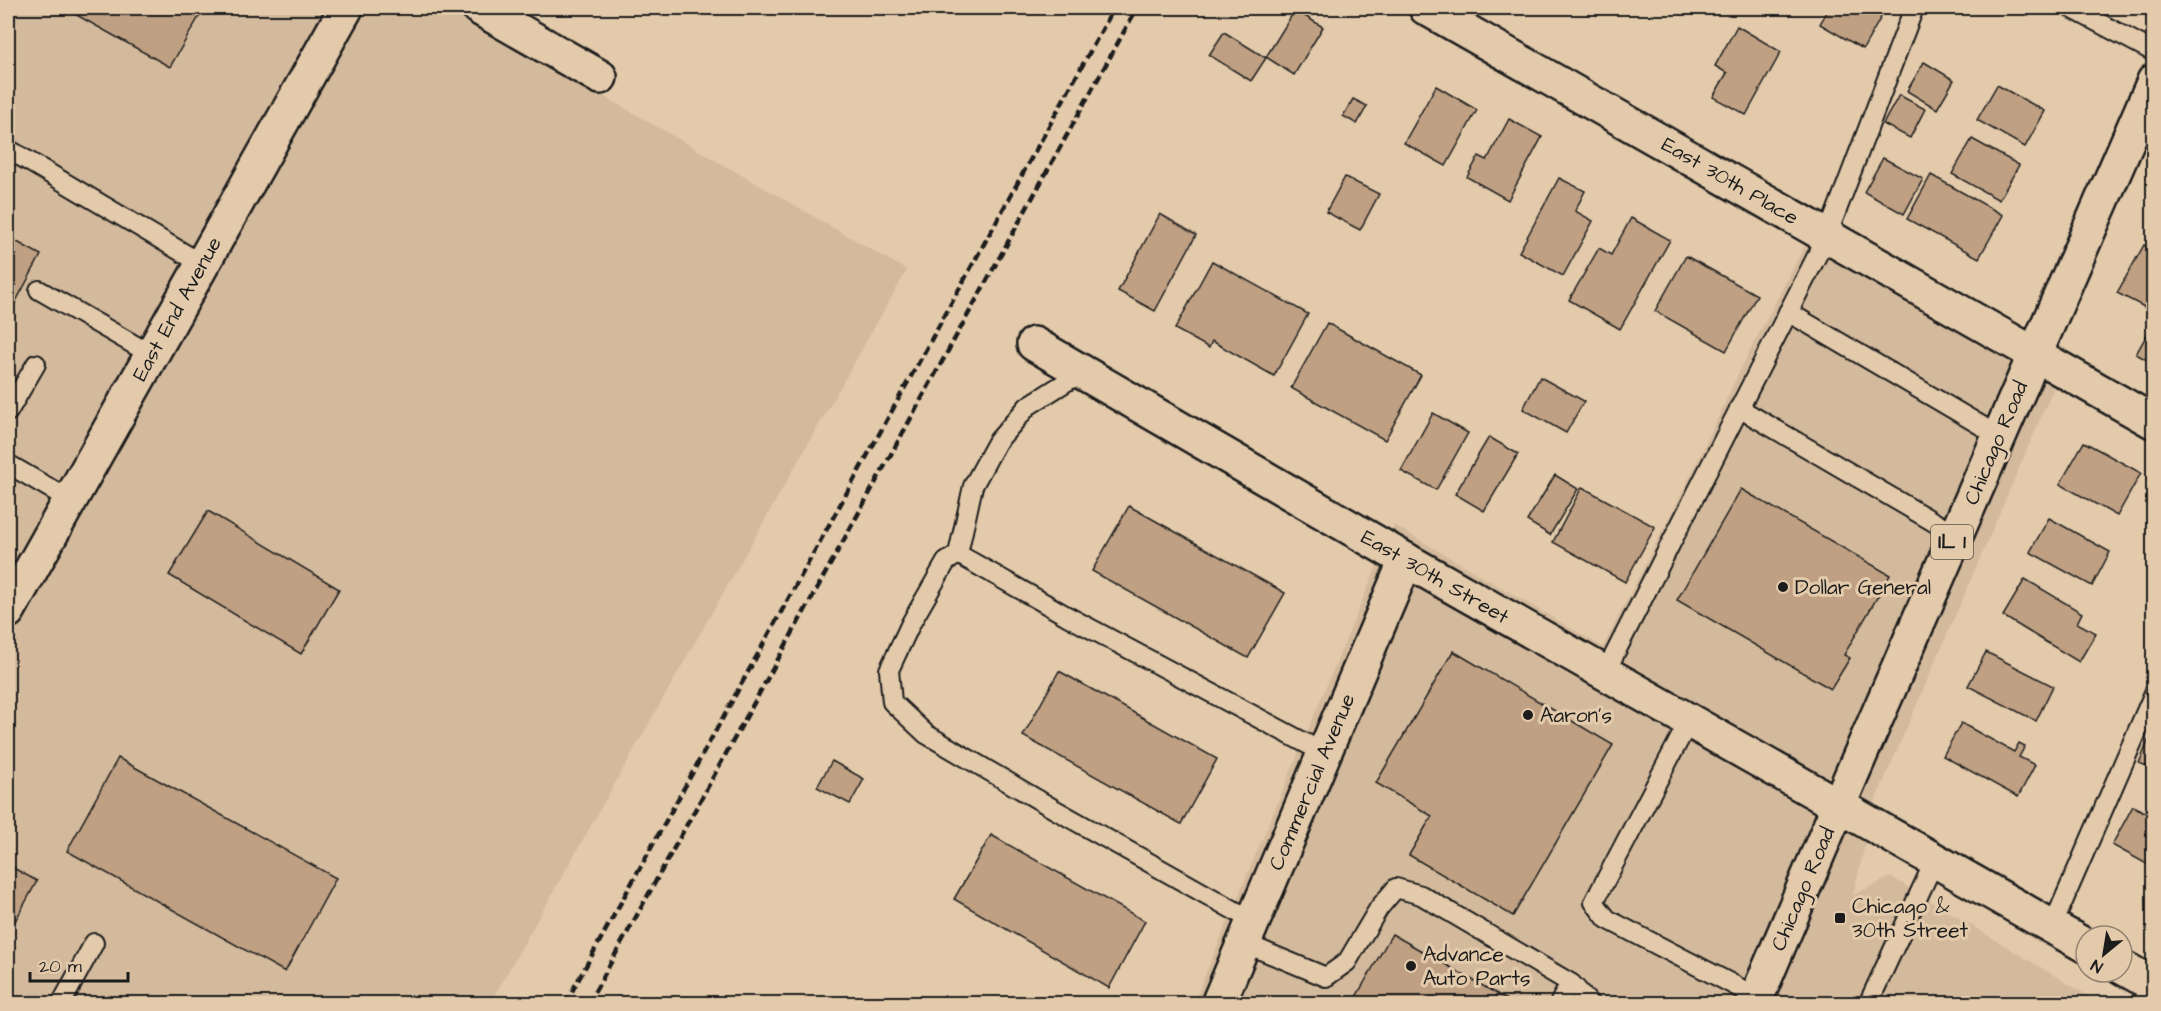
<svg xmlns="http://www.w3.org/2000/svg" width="2161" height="1011" font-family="'Architects Daughter',sans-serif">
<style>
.built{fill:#d4ba9c}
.building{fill:#bfa083;stroke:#1c1c1c;stroke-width:1.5}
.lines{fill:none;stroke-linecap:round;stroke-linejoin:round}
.lane-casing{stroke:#1c1c1c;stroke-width:22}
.street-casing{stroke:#1c1c1c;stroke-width:38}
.primary-casing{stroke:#1c1c1c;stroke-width:38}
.lane{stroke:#e3caab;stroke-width:18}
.street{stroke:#e3caab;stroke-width:33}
.primary{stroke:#e3caab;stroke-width:33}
.rail{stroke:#1c1c1c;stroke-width:4.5;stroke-dasharray:9 4.5;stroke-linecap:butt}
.poi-dot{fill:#1c1c1c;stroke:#e3caab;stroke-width:2}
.labels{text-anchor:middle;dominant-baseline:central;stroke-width:6;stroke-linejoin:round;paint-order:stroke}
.shield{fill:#e3caab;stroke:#585047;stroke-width:1.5}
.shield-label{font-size:20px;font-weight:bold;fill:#1c1c1c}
.street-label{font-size:21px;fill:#1c1c1c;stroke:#e3caab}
.poi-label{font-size:21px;fill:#1c1c1c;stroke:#e3caab;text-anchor:start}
</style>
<rect width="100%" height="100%" fill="#e3caab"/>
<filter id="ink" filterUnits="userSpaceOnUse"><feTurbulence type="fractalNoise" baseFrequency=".0167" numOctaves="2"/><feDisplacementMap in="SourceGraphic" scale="12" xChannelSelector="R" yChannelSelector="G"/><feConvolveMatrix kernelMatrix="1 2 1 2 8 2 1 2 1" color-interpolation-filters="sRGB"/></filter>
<g filter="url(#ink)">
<!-- built -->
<g class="built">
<polygon points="8,8 450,8 907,270 490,1003 8,1003"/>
<polygon points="1822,213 2067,357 1876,799 1853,895 1891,877 2100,1003 1193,1004 1394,525 1603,647 1693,471 1742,366"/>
</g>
<!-- building -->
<g class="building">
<polygon points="64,8 204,8 170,67"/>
<polygon points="1829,8 1880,8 1885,10 1863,49 1820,24"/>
<polygon points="1295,10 1323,27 1294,75 1266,57"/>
<polygon points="1737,26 1781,52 1746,115 1713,97 1727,73 1715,66"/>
<polygon points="1224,32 1266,58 1251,81 1209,55"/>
<polygon points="1924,62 1954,80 1937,109 1907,91"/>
<polygon points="1997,85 2045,111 2025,147 1977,120"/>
<polygon points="1436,86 1477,110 1446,166 1404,143"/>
<polygon points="1899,95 1925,109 1910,138 1883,124"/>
<polygon points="1353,99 1367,106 1357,124 1343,116"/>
<polygon points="1509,119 1542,137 1508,200 1467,177 1479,156 1487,160"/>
<polygon points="1972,139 2019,165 1999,200 1952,174"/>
<polygon points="1883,158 1923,179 1904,214 1864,192"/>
<polygon points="1931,175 2003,215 1979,258 1907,219"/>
<polygon points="1345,177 1379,194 1360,230 1326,212"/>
<polygon points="1559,178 1585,191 1575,211 1593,221 1563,276 1519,252"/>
<polygon points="1160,214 1196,235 1155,311 1118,291"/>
<polygon points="1631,218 1670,240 1620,329 1569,300 1599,248 1611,255"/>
<polygon points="8,237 41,255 8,316"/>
<polygon points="2144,245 2154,250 2154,312 2117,293"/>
<polygon points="1686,256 1757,295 1726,351 1655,311"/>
<polygon points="1212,261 1308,314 1274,376 1212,341 1209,348 1175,329"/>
<polygon points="2154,322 2154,364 2136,354"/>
<polygon points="1327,323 1421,375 1385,440 1291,388"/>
<polygon points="1540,377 1584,401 1566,433 1523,409"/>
<polygon points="1433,413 1468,433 1436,490 1401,471"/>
<polygon points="1489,437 1518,454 1484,511 1455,494"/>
<polygon points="2084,442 2141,473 2117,516 2060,484"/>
<polygon points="1555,475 1578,489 1550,535 1527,521"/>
<polygon points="1582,487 1655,527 1625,582 1553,542"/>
<polygon points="1741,489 1890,575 1844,655 1850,658 1831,689 1677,600"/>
<polygon points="1129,506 1285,593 1248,658 1092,571"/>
<polygon points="208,511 339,589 301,654 169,575"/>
<polygon points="2049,518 2110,552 2092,586 2030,552"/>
<polygon points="2025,579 2082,613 2077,623 2096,633 2079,662 2003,616"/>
<polygon points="1453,651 1613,745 1513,916 1409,855 1432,816 1376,783"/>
<polygon points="1986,652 2053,686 2036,721 1968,686"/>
<polygon points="1059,671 1217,759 1181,824 1023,736"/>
<polygon points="1961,723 2014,752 2019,743 2025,746 2019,757 2035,765 2018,797 1943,756"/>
<polygon points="2154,727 2154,769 2139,763"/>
<polygon points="118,758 336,878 285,972 67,851"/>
<polygon points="832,761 864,779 850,804 817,787"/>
<polygon points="2133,806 2154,817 2154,868 2112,845"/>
<polygon points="991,835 1145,921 1109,988 954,899"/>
<polygon points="8,865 37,881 8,934"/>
<polygon points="1392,934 1506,999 1503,1004 1352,1004"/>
</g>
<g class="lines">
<defs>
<g id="lane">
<polyline points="2071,8 2154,52"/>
<polyline points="8,149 202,264"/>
<polyline points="39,290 152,355"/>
<polyline points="1788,312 1999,436"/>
<polyline points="1739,408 1956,535"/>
<polyline points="8,412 36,364"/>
<polyline points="8,464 70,500"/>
<polyline points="958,554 973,486 997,442 1028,406 1082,372"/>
<polyline points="1605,673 1827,236 1914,8"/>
<polyline points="1689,721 1594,902 1607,919 1757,997"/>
<polyline points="1253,921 1054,809 926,734 892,702 889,670 911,623 946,562 958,554 1067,616 1324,753"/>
<polyline points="2052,927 2154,693"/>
<polyline points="1244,943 1326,977 1347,962 1379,908 1396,888 1421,895 1572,984 1590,1004"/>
<polyline points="61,1004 94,943"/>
<polyline points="1559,1004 1570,983"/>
<polyline points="1868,1004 1935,860"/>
<polyline points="2141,1004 2153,984"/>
</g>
<g id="street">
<polyline points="479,8 600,77"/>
<polyline points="1426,8 2154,422"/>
<polyline points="1034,344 1406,560 2086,946"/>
<polyline points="8,611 346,8"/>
<polyline points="2122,967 2154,985"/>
<polyline points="1218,1004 1406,560"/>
</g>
<polyline id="primary" points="1754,1004 1852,774 2154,81"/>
</defs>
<!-- lane casing -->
<use href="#lane" class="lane-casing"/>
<!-- street casing -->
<use href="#street" class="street-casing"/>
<!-- primary casing -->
<use href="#primary" class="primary-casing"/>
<!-- lane -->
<use href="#lane" class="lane"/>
<!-- street -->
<use href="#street" class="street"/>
<!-- primary -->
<use href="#primary" class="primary"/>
<!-- rail -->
<g class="rail">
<polyline points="565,1004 1114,8"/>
<polyline points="588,1004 1137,8"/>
</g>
</g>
</g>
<!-- markers -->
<g class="poi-dot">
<circle cx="1783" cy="587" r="6"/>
<circle cx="1528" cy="715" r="6"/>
<rect x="1834" y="912" width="12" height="12" rx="3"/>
<circle cx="1411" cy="966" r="6"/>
</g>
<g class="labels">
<!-- shield labels -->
<rect class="shield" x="1931" y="525" width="42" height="34" rx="4.5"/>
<g class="shield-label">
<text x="1952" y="542">IL 1</text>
</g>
<!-- street labels -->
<g class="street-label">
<text transform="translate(1730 181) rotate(30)">East 30th Place</text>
<text transform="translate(177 309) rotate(-61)">East End Avenue</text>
<text transform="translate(1996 443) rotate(-67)">Chicago Road</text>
<text transform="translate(1435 577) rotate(30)">East 30th Street</text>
<text transform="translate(1312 782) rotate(-67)">Commercial Avenue</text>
<text transform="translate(1803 889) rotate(-67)">Chicago Road</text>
</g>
<!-- poi labels -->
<g class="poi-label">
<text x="1795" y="587">Dollar General</text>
<text x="1540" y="715">Aaron's</text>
<text x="1852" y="906">Chicago &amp;<tspan x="1852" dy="24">30th Street</tspan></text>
<text x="1423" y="954">Advance<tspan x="1423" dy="24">Auto Parts</tspan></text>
</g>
</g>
<!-- margin -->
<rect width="2161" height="1011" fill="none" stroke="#e3caab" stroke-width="30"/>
<rect x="15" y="15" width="2131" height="981" fill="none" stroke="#1c1c1c" stroke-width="2" filter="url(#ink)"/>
<!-- north arrow -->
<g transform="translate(2104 954) rotate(210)"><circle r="28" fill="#e3caab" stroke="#938472" stroke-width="1.5"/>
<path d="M0-4.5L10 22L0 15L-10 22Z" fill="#1c1c1c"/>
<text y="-9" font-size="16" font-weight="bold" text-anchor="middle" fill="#1c1c1c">N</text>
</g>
<!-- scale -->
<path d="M30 972v9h98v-9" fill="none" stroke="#1c1c1c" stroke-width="3"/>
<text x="39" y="972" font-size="18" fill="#1c1c1c" stroke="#e3caab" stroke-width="4.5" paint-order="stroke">20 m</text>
</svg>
